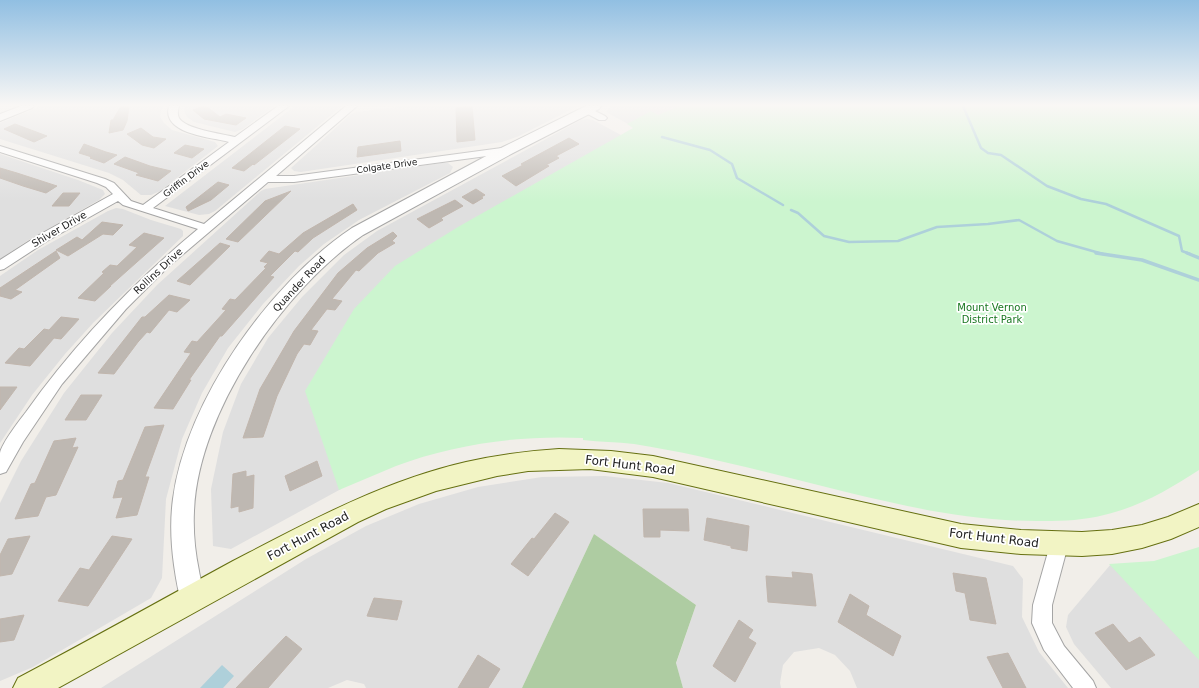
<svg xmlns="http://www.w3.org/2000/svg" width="1199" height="688" font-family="'DejaVu Sans',sans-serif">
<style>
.residential{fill:#dfdfdf}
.forest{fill:#aecca2}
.park{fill:#ccf5cf}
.water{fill:#aed0da}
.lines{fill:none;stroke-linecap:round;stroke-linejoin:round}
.stream-far1{stroke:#aed0da;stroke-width:2.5}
.stream{stroke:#aed0da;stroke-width:3.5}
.building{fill:#beb8b2;stroke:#c1b6ad}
.minor-casing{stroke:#a5a5a5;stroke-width:2}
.tertiary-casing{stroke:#a5a5a5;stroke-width:2}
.secondary-casing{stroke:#667011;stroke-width:2}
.minor{fill:#fff;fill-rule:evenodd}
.tertiary{fill:#fff;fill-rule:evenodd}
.secondary{fill:#f2f4c4;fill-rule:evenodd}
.labels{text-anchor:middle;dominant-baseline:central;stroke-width:3.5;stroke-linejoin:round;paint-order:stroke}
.far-street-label{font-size:9px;fill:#212121;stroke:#fff}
.street-label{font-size:10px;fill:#212121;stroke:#fff}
.park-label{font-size:10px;fill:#187720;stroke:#fff}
.near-street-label{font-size:12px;fill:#212121;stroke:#fff}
</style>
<rect width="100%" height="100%" fill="#f1eee9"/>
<!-- residential -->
<g class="residential">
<polygon points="41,106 164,106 161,110 160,117 164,123 172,130 215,142 218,146 160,191 151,195 141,195 123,180 109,173 0,139 0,123"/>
<polygon points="185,106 274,106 243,129 235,132 194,122 187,117 184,110"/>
<polygon points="295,106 342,106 215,211 209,214 199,215 165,206"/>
<polygon points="405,106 578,106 519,136 502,142 301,172 294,171 291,168 350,115 356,112"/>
<polygon points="611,106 681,106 659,115 628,124 606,112"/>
<polygon points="587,119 593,120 621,135 306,391 341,489 231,549 213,546 211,489 223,432 241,384 268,338 302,297 344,255 377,231 581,120"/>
<polygon points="0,154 78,180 103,190 105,194 99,200 30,239 0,259"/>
<polygon points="441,163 448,163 453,167 450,173 359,220 324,244 299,266 263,304 228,348 202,393 182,439 166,499 162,578 151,598 33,667 0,681 0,503 21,461 64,393 112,333 157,285 261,191 265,189"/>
<polygon points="116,208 123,209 151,220 181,229 183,231 183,236 93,323 65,354 32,395 0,443 0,276 38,250 108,211"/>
<polygon points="605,476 668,483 1013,566 1023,579 1022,617 1039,652 1068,688 857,688 850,671 835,655 819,648 794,652 783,665 780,683 781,688 683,688 676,664 696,605 594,534 522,688 366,688 364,684 347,680 328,688 101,688 306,559 366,526 419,504 478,487 542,477"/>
<polygon points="1111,564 1199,657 1199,688 1111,688 1074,644 1066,627 1068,615"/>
</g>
<!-- forest -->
<polygon class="forest" points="594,534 696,605 676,663 683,688 522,688"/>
<!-- park -->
<g class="park">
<path d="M680,106H1199V470C1170,489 1139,507 1104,515C1085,520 1064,521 1044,521C974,522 913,508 846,492C776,475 705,455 634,444C617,442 600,442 583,440V438C520,435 454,444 396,466C377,474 358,482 339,490L305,391L354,309L395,266L458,227L633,128L627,124L651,111L658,115Z"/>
<polygon points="1199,547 1199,660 1109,564 1154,561"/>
</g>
<!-- water -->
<polygon class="water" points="222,665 234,676 223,688 200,688"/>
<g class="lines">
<!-- stream-far1 -->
<g class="stream-far1">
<polyline points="963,106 981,148 988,153 1001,155 1047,186 1081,199 1106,204 1179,236 1182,251 1190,254"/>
<polyline points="662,137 710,150 732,164 737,178 783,205"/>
<polyline points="791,210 798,213 824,236 849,242 898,241 937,227 988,224 1019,220 1057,241 1103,254"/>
</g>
<!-- stream -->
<g class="stream">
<polyline points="1096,253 1142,260 1199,280"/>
<polyline points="1187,253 1199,258"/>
</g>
</g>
<!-- building -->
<g class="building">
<polygon points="121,106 129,106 127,121 123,130 109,133 111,120 113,120"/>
<polygon points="202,106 206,106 220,117 226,114 246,118 236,125 204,119 193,110"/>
<polygon points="465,106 472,106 475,140 457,142 456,108"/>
<polygon points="15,124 47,136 34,142 4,129"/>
<polygon points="285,126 300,129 254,165 253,164 244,171 232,168"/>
<polygon points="141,128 153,137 166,139 154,148 142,145 127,134"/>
<polygon points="569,138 579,144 556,156 559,158 546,165 549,166 516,186 502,176 523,165 521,164"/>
<polygon points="400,141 401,151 357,157 358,147"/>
<polygon points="84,144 106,152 117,155 104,163 90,158 92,157 79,153"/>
<polygon points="185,145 204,149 192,158 174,153"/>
<polygon points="125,157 150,166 171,171 158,181 136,175 139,173 114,164"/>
<polygon points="0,168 17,173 57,186 46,193 23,186 0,178"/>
<polygon points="218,182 229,185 211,200 188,211 186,207"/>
<polygon points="476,189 485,195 481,197 483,198 473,204 462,197"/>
<polygon points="291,191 238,242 226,239 265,201"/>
<polygon points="63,193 80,193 69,206 52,206"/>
<polygon points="455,200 463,206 441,218 443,220 429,228 417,219"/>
<polygon points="353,204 357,210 313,238 298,252 295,251 270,276 274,277 222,336 220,336 189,380 191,380 173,409 154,408 191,353 184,352 192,341 197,342 226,310 222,309 230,299 235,300 266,268 264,267 268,263 260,261 269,251 279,254 303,233"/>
<polygon points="102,222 123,225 113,235 103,234 68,256 56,250 77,237 82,240"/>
<polygon points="393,232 397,236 392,241 395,243 378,253 359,271 356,270 332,299 342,301 335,310 327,309 311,330 318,331 310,345 304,344 297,354 277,396 263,437 243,438 260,389 294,331 338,273 367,248"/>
<polygon points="144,233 164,238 110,286 111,286 95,301 78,298 104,273 102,272 110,265 117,266 137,247 129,245"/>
<polygon points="220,243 230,246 190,285 177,281"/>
<polygon points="56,251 60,258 15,290 22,292 11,299 0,296 0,288"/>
<polygon points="169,295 190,300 177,312 169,310 150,333 147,332 138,342 114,374 98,373 142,317 145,317"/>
<polygon points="61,317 79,319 61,339 54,338 30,366 5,363 19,348 24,349 44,329 49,330"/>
<polygon points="0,387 17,387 0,410"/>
<polygon points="81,395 102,395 86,420 65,420"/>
<polygon points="164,425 145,477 149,477 137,515 116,518 123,497 113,498 118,481 123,480 145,427"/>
<polygon points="76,438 72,448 78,447 56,495 46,497 38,516 15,519 31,484 35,483 54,441"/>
<polygon points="317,461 322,476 290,491 285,476"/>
<polygon points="246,471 246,477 254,475 253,508 239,512 239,506 231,508 233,474"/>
<polygon points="643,509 688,509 689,531 660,530 660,537 644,537"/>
<polygon points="555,513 569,522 528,576 511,564 532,538 534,539"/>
<polygon points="707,518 749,526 747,551 731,548 731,546 704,540"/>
<polygon points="30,536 12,574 0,576 0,555 8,539"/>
<polygon points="112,536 132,539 88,606 58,601 80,568 89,570"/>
<polygon points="792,572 812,574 816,606 768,602 766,576 793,578"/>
<polygon points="953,573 986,578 996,624 970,620 965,593 956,591"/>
<polygon points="850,594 869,606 866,615 901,636 893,656 838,622"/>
<polygon points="374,598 402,601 397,620 367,616"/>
<polygon points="24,615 14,640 0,642 0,619"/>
<polygon points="739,620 753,630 748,638 756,643 735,682 713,666"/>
<polygon points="1113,624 1129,643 1140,637 1155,655 1126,670 1095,633"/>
<polygon points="286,636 302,649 268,688 236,688"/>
<polygon points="1008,653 1026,688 1003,688 987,657"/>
<polygon points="478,655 500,669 488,688 458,688"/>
</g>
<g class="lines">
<defs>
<g id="minor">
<polygon points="21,106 34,106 32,108 0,121 0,114"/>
<path d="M169,106H179C178,110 177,114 179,118C185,129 222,134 235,137L278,106H289L153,208L204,224L346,106H357L276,176H294L509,147L514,150L509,153L294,182H268L168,267L126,309L62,384L23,442L6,472L0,474C0,467 0,459 0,453C2,443 19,421 26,412C75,343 133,283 198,229L123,205L118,201L47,241L4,269L0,270V260L39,235L113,194L106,187L97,183L0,152V146L105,179L114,183L131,201L143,205L229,142C210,137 161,134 169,106Z"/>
<polygon points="587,107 605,116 607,118 605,120 599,120 584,112 582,110 584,108"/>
<polygon points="1059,537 1065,539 1068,545 1052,605 1052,623 1064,646 1093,681 1096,688 1073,688 1044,650 1032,623 1033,605 1050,545 1053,539"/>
</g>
<path id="tertiary" d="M586,106H601L599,109L513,153L363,235C283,290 198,412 194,511C193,531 195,552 199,571C200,579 205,590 204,598C204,601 201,604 201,607L192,610L183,607C178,593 176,579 174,565C171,543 170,521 173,499C186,400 270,283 352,228L503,147Z"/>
<path id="secondary" d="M559,449L611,451L653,456L961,524L1021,530L1082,532L1112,530L1142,525L1168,517L1199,504V527L1171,539L1142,548L1112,554L1082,556L1021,554L961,548L653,477L590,469L528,471L497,476L436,491L386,509L358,522L58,688H13L18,678C90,640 161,600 233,561C308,522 383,481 466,462C497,455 528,451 559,449Z"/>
</defs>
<!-- minor casing -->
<use href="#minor" class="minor-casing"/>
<!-- tertiary casing -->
<use href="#tertiary" class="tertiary-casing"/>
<!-- secondary casing -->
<use href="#secondary" class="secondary-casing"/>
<!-- minor -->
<use href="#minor" class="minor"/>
<!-- tertiary -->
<use href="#tertiary" class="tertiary"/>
<!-- secondary -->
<use href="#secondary" class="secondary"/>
</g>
<!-- sky -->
<linearGradient id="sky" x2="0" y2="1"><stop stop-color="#91bfe2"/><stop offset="0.52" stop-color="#f9f7f5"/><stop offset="1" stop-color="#f9f7f5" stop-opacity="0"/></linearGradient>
<rect width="1199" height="202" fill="url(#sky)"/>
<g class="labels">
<!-- far-street labels -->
<g class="far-street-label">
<text transform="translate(387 166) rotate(-8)">Colgate Drive</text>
<text transform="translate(186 179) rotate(-37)">Griffin Drive</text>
</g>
<!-- street labels -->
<g class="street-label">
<text transform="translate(59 229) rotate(-30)">Shiver Drive</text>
<text transform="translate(158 271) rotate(-43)">Rollins Drive</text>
<text transform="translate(299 284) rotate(-47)">Quander Road</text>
</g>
<!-- park labels -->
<g class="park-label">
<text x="992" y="307">Mount Vernon<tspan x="992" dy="12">District Park</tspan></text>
</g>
<!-- near-street labels -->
<g class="near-street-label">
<text transform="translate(630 465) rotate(7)">Fort Hunt Road</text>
<text transform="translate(308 536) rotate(-28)">Fort Hunt Road</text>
<text transform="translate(994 538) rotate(7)">Fort Hunt Road</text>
</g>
</g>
</svg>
